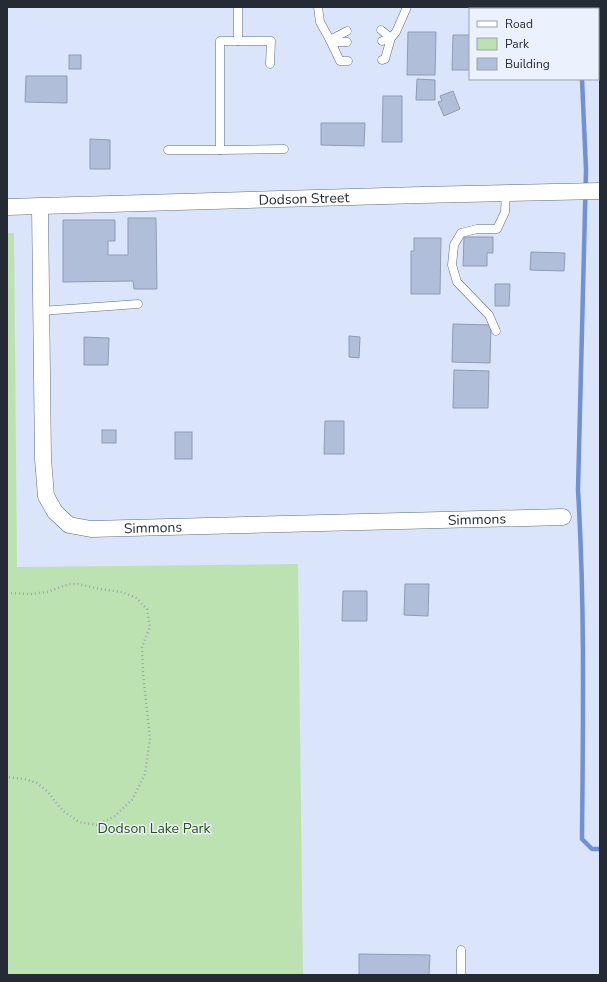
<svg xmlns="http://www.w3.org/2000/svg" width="607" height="982" font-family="'Nunito Sans',sans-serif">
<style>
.green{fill:#bde2b1}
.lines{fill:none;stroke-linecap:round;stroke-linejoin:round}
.stream{stroke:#7191d4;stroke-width:4.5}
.building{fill:#b0bed9;stroke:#8e9bb5}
.service-casing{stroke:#606c85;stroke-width:9}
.minor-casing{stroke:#606c85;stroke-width:17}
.path{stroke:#9ba4b6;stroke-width:2.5;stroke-dasharray:1 3;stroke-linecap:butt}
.service{stroke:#fff;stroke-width:8}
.minor{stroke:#fff;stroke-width:16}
.labels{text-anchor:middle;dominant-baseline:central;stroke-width:3;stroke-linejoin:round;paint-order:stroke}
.street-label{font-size:14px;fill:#252b35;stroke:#ecf2fd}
.park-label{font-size:14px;fill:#265511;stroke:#ecf2fd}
</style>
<rect width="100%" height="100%" fill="#dae5fb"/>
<!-- green -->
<polygon class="green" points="7,233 14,233 17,567 298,564 303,975 7,975"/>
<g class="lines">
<!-- stream -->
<path class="stream" d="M582,79L586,170L578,490C585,606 583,723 582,839L592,849H600"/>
</g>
<!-- building -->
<g class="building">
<polygon points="408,32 436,32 435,75 407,75"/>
<polygon points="453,35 470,35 470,70 452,70"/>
<rect x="69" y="55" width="12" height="14"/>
<polygon points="26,76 67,76 67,103 25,102"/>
<polygon points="417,79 435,80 435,100 416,100"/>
<polygon points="453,91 460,109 444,116 438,102 442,101 440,96"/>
<polygon points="383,96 402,96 402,142 382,142"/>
<polygon points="321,123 365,123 364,146 321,145"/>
<polygon points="90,139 110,140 110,169 90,169"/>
<polygon points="128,218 156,218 157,289 134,289 133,281 63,282 63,220 115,220 115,241 108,241 108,255 128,255"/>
<polygon points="464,237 493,237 493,253 487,253 487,266 463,266"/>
<polygon points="414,238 441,238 440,294 411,294 411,251 414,251"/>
<polygon points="531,252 565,253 564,271 530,270"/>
<polygon points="495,284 510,284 509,306 495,306"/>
<polygon points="453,324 491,325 490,363 452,362"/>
<polygon points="349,336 360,337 359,358 349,357"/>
<polygon points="84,337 109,338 108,365 84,365"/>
<polygon points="454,370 489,371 488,408 453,408"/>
<polygon points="325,421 344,421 344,454 324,454"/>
<rect x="102" y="430" width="14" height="13"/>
<rect x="175" y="432" width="17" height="27"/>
<polygon points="405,584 429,584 428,616 404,615"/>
<polygon points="343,591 367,591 367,621 342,621"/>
<polygon points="359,954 430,955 429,975 359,975"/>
</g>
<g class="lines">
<defs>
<g id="service">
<polyline points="238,7 238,41 220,41 220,150 284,149"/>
<polyline points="318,7 320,22 330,40 337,42 347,42"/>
<polyline points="381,30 391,38 385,59 382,60"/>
<polyline points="347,31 330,40 340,61 348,61"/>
<polyline points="238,41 271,41 270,64"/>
<polyline points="382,41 391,38 396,32 407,7"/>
<polyline points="168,150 220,150"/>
<polyline points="41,311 138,304"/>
<polyline points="496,331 489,315 457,282 452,265 454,245 461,233 477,229 497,229 505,212 506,192"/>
<polyline points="461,950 461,975"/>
</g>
<g id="minor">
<path id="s1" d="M7,207L421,195L600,191"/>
<path id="s2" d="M40,207L43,459L46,496L55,512L69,525L91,529L563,517"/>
</g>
</defs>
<!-- service casing -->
<use href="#service" class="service-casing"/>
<!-- minor casing -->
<use href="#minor" class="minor-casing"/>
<!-- path -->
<polyline class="path" points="7,593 31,594 47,592 69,584 78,584 100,589 122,592 136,598 147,609 150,627 142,647 143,673 150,738 145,774 132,800 115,816 97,825 79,822 63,811 47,791 37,783 24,779 7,777"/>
<!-- service -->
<use href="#service" class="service"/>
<!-- minor -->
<use href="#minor" class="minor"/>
</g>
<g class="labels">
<!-- street labels -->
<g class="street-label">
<text stroke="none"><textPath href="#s1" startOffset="297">Dodson Street</textPath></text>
<text stroke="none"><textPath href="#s2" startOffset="735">Simmons</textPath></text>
<text stroke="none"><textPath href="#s2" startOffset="411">Simmons</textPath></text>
</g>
<!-- park labels -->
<g class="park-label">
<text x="154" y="828">Dodson Lake Park</text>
</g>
</g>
<!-- border -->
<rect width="607" height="982" fill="none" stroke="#252b35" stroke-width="16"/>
<!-- legend -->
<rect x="469" y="8" width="130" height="72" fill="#ecf2fd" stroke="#9ca2ad"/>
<rect x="477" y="21" width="20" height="6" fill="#ffffff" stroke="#9ca2ad"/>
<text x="505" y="28" font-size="12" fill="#252b35">Road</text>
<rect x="477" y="38" width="20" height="12" fill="#bde2b1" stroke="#9ca2ad"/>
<text x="505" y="48" font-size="12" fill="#252b35">Park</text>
<rect x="477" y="58" width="20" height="12" fill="#b0bed9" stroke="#9ca2ad"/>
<text x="505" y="68" font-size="12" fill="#252b35">Building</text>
</svg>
